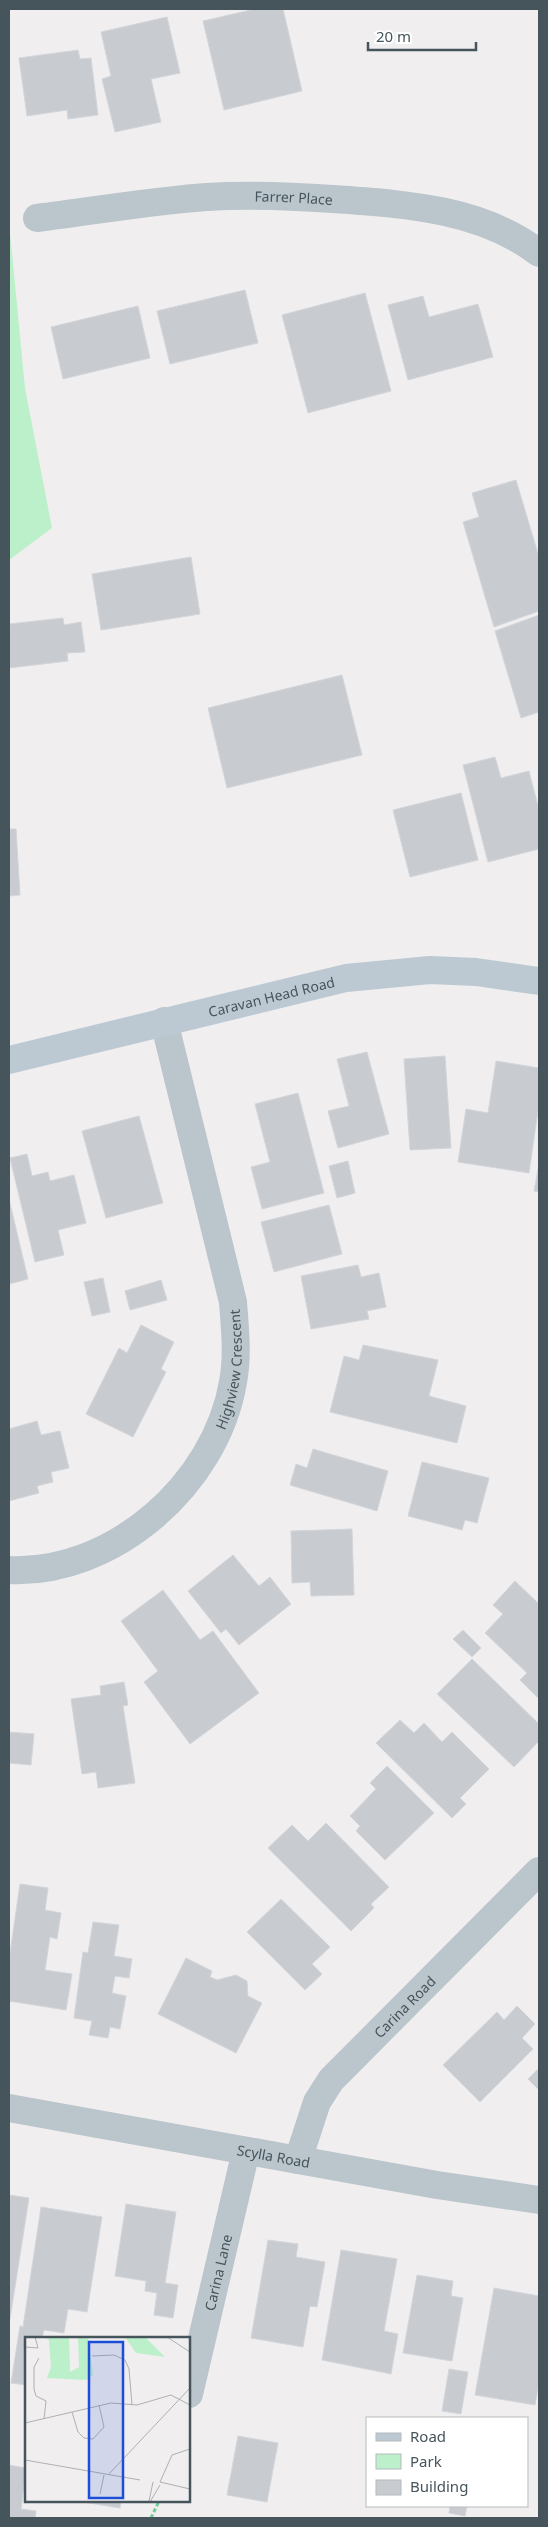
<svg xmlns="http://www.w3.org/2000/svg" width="548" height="2527" font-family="'Noto Sans',sans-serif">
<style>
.green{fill:#bcf0ca}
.building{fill:#c8ccd1;stroke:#d2d5da}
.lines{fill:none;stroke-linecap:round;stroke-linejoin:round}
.path{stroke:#73ce98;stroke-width:3;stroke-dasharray:4 2.5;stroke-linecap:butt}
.street{stroke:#bac5cc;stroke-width:28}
.secondary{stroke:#bcc9d3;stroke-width:28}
.labels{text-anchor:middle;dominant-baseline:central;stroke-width:4;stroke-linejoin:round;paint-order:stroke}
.street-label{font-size:14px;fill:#46545c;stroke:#fff}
.inset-road{fill:none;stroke:#adb0b4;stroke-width:1}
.view{fill:#1d4ed8;fill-opacity:0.15;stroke:#1d4ed8;stroke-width:2.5}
.inset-edge{fill:none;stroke:#46545c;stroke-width:2.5}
</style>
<rect width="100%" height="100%" fill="#f1eeef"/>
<!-- green -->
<polygon class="green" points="9,222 25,388 52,528 9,560"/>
<!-- building -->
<g class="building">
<polygon points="255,9 283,9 302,91 224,110 203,21"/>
<polygon points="167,17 180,73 151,79 161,122 115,132 102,79 111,76 101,32"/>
<polygon points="78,50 80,59 91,58 98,115 68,119 67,110 27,116 19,58"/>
<polygon points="245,290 258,343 170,364 157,311"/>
<polygon points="365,293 391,391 308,413 282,315"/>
<polygon points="423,296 429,317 478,304 493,357 408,380 388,305"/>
<polygon points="138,306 150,358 63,379 51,327"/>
<polygon points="516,480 539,557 539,611 494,627 463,522 479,517 472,493"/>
<polygon points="191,557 200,614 101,630 92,574"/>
<polygon points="539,615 539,712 521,718 495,631"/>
<polygon points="63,618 64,625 81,622 85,652 67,653 68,661 9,668 9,624"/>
<polygon points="342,675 362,755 227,788 208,708"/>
<polygon points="495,757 501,778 529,771 539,810 539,849 488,862 463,765"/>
<polygon points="461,793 478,860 410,877 393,810"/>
<polygon points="9,829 16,829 20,895 9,896"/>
<polygon points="367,1052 389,1134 338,1148 328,1111 349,1106 337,1059"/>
<polygon points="445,1056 451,1148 410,1150 404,1059"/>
<polygon points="496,1061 539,1068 539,1104 529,1173 458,1162 466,1109 488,1113"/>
<polygon points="298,1093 324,1193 262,1209 251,1167 270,1162 255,1104"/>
<polygon points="139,1116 163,1203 106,1218 82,1131"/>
<polygon points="27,1154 32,1176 48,1172 50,1181 74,1175 86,1223 58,1230 64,1255 35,1262 10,1158"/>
<polygon points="348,1161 355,1193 337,1198 329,1166"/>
<polygon points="539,1164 539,1192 534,1191"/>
<polygon points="9,1199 28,1279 9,1284"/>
<polygon points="329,1205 342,1254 274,1272 261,1222"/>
<polygon points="358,1265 361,1277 379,1273 386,1307 367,1311 369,1319 311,1329 301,1276"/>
<polygon points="103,1278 110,1312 92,1316 84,1282"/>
<polygon points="161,1280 167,1300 130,1310 125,1291"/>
<polygon points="141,1325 174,1342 161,1369 166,1372 133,1437 86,1414 119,1348 127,1353"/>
<polygon points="363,1345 438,1360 429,1396 466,1406 457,1443 330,1412 344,1356 359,1360"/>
<polygon points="37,1421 41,1435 60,1431 69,1468 51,1472 53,1482 37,1486 39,1493 9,1501 9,1429"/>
<polygon points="313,1449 388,1471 377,1511 290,1485 296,1464 307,1468"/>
<polygon points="422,1462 489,1478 477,1523 465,1520 462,1530 408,1516"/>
<polygon points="352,1529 354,1595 311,1596 310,1582 292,1583 291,1531"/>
<polygon points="233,1555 259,1586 270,1577 291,1604 239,1645 226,1629 221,1633 188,1591"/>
<polygon points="515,1581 539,1604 539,1699 520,1680 527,1673 485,1633 503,1614 493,1605"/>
<polygon points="163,1590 200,1640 213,1631 259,1693 190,1744 144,1682 158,1671 121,1621"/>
<polygon points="463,1630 481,1648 472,1657 453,1639"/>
<polygon points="472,1659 539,1724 539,1741 514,1767 437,1694"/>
<polygon points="124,1682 128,1705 123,1706 135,1783 98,1788 96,1772 82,1774 71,1699 101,1695 100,1686"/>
<polygon points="400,1720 414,1733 424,1723 442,1742 452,1732 489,1769 460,1798 466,1804 452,1818 376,1743"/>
<polygon points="9,1732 34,1734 31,1765 9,1763"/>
<polygon points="387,1766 434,1813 385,1860 356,1831 360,1826 350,1816 376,1789 370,1783"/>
<polygon points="326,1823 389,1887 371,1904 374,1908 351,1931 268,1848 292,1825 308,1841"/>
<polygon points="20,1884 48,1888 45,1910 61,1913 57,1939 50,1937 45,1970 72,1974 66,2010 9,2001 9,1960"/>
<polygon points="281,1899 330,1947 312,1964 322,1974 305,1990 247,1932"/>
<polygon points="93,1922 119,1925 114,1956 132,1959 129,1978 115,1976 112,1993 126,1996 120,2029 110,2027 108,2038 89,2035 92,2021 74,2018 83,1952 88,1953"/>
<polygon points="186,1958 212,1971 210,1977 217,1980 236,1975 247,1981 248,1996 262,2003 236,2053 158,2014"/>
<polygon points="517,2006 535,2024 522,2038 533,2049 480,2102 443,2065 497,2012 504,2020"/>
<polygon points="539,2068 539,2090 528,2079"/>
<polygon points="9,2195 29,2198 10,2319 9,2319"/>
<polygon points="126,2204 176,2212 165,2283 178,2285 173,2318 154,2315 157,2293 145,2291 146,2281 115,2276"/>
<polygon points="41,2207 102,2217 87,2312 68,2309 64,2333 44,2330 42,2338 26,2338 26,2385 11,2383 20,2326 23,2327"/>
<polygon points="268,2240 298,2244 296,2257 325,2262 317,2307 310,2306 303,2347 251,2338"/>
<polygon points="341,2250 397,2259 384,2331 398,2334 391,2374 322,2360"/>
<polygon points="417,2275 453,2281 451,2296 463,2298 452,2361 403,2353"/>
<polygon points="494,2288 539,2296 539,2382 535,2405 475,2395"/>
<polygon points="449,2369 468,2372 461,2414 442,2411"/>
<polygon points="238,2436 278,2443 267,2502 227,2495"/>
<polygon points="9,2465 26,2468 21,2509 36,2511 35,2518 9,2518"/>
<polygon points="77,2501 121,2501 120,2508"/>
<polygon points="450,2506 467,2506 465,2516 449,2513"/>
</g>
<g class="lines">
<!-- path -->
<polyline class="path" points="151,2518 159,2501"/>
<!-- street -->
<g class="street">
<path id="s1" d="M37,218C94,211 150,201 207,197C249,194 291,196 333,199C403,204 481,208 539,253"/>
<path id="s2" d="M9,1570C113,1575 216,1484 233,1382C238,1356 235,1329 233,1302L164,1021"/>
<path id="s3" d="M9,2108L437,2185L539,2200"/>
<path id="s4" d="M298,2160L317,2102L331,2080L539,1871"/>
<path id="s5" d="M189,2394L246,2151"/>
</g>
<!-- secondary -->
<path class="secondary" id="s6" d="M9,1060L346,978L430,970L476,972L539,981"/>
</g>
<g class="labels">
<!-- street labels -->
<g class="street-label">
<text stroke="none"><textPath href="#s1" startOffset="258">Farrer Place</textPath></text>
<text stroke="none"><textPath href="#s6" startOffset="270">Caravan Head Road</textPath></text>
<text stroke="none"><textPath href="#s2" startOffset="329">Highview Crescent</textPath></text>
<text stroke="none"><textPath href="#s4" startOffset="191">Carina Road</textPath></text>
<text stroke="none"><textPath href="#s3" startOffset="269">Scylla Road</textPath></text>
<text stroke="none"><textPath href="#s5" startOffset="125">Carina Lane</textPath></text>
</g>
</g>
<!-- overview -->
<g transform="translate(25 2337)">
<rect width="165" height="165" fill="#f1eeef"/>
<path d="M19,0H44L45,35L54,30L53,0H63L68,38L61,43L22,41L26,30L24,3ZM100,0H120L140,20L111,16Z" fill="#bcf0ca"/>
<path class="inset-road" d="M142,0L165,15M0,10L13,11L10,0M67,19L89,18L100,23L104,32L107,68M14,21L9,30V52L11,59L21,64L19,82M47,75L53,95L59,101L68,102L79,90L74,68M0,86L86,66L112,68L146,58L165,68M165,112L147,118L135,145L165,152M0,123L115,143M83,138L165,51M75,157L79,138M124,164L128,145M125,165L135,148"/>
<path class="view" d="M64,5H98V161H64Z"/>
<rect width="165" height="165" class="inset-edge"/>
</g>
<!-- border -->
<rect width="548" height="2527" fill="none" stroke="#46545c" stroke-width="20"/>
<!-- legend -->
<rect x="366" y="2417" width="162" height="90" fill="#ffffff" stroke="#b5bbbe"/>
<rect x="376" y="2433" width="25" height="8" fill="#bcc9d3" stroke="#b5bbbe"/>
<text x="410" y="2442" font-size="15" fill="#46545c">Road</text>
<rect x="376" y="2454" width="25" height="15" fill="#bcf0ca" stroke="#b5bbbe"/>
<text x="410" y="2467" font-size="15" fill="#46545c">Park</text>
<rect x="376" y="2480" width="25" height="15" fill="#c8ccd1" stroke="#b5bbbe"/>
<text x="410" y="2492" font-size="15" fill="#46545c">Building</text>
<!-- scale -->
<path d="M368 42v8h108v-8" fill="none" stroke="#46545c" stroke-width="2.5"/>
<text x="376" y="42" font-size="15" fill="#46545c" stroke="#ffffff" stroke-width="4" paint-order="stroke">20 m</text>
</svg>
